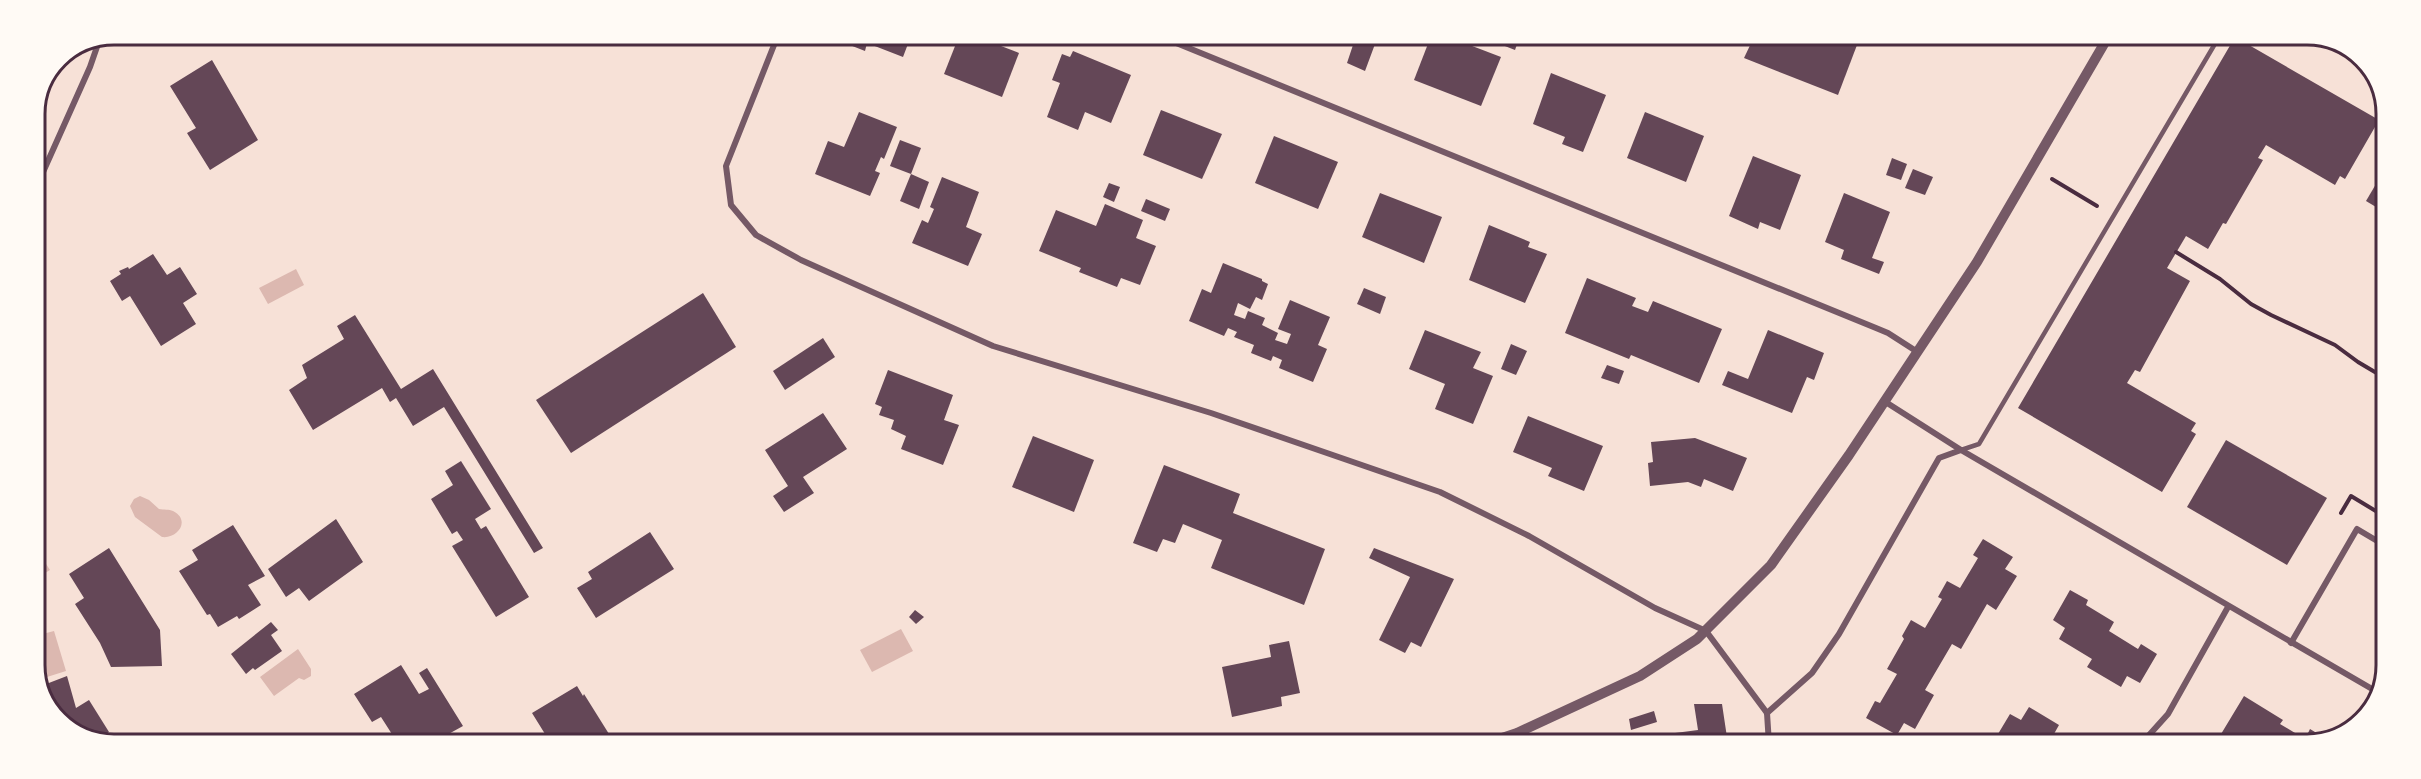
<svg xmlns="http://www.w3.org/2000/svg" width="2421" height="779" font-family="'Fira Sans Condensed',sans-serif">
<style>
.water{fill:#dcb8b0}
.building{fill:#644757}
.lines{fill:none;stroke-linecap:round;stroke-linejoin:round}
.path{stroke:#4a2c40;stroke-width:4}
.service{stroke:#755966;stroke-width:4.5}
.minor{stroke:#755966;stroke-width:6}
.tertiary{stroke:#755966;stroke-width:10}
.rim{fill:none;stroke:#4a2c40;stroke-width:3}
</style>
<rect width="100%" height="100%" fill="#f7e1d7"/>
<!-- water -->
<g class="water">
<polygon points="296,269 304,285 268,304 259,288"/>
<path d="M140,496L149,500L159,509C164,510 169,509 173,511C191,520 178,539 162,537L135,517L130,506L134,499Z"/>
<polygon points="35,547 50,570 35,579"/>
<polygon points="901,629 913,651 872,672 860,650"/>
<polygon points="54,631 66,671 47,677 35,636"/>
<polygon points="298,649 311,669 311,676 304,680 299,678 274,696 260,677"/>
</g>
<!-- building -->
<g class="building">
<polygon points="839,35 846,35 911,36 903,57 867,43 865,51 837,40"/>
<polygon points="959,36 975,36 1019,53 1002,97 944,74"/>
<polygon points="1330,36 1378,36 1365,71 1347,63 1353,45"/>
<polygon points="1431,36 1446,36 1501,57 1481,106 1414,80"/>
<polygon points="1488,36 1520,36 1515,50 1487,39"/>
<polygon points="1754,37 1836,37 1857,45 1838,95 1744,58"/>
<polygon points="1982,37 2000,37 1997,43"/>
<polygon points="2235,37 2379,120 2345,179 2340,176 2335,185 2266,145 2258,158 2263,160 2226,224 2223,223 2208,249 2186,236 2167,268 2190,281 2140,372 2135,370 2127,383 2196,423 2191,431 2196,434 2162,492 2018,408"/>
<polygon points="1073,51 1131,75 1111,123 1085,112 1078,130 1047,117 1060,83 1052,80 1062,54 1070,57"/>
<polygon points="212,60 258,140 210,170 187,133 196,128 170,86"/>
<polygon points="1551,73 1606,95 1583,152 1562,144 1565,137 1533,124"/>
<polygon points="1161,110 1222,134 1202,179 1143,155"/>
<polygon points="859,112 897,127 884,159 881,157 875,171 880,173 870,196 815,174 828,141 844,147"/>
<polygon points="1645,112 1704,136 1686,182 1627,158"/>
<polygon points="1274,136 1338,162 1318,209 1255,183"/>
<polygon points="900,140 921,148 911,174 890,166"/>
<polygon points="1753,156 1801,175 1780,230 1760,222 1758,229 1729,216"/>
<polygon points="1892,158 1907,164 1901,180 1886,175"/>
<polygon points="2386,167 2386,213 2366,201"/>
<polygon points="1913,169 1933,177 1925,195 1905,188"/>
<polygon points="911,174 929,182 919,209 900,201"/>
<polygon points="942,177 979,192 966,227 982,234 968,266 912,243 922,220 928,223 934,209 930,207"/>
<polygon points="1109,183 1120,187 1114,202 1103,197"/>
<polygon points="1380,193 1442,217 1424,263 1362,237"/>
<polygon points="1844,193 1890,212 1872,258 1884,262 1879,274 1841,259 1844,250 1825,242"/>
<polygon points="1146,199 1170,209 1165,221 1141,211"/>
<polygon points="1105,204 1143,220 1136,238 1156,246 1140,285 1121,278 1117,287 1079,272 1081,268 1039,251 1056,210 1096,226"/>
<polygon points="1489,225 1530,242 1528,247 1547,254 1525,303 1469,280"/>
<polygon points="153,254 167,275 180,267 197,294 183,303 196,324 161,346 130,296 122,301 110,281 121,274 119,271 128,267 129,269"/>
<polygon points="1223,263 1262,279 1262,281 1268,284 1262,300 1256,297 1250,309 1238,303 1234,315 1245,319 1248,311 1265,318 1262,325 1278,333 1275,340 1287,344 1291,334 1278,329 1290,300 1330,317 1318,345 1327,349 1313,382 1279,368 1282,360 1273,356 1271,361 1251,353 1254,345 1234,337 1237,332 1228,328 1224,336 1189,321 1202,289 1211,293"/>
<polygon points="1587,278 1636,298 1632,306 1648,312 1653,301 1722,329 1699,383 1631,355 1629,359 1565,333"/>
<polygon points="1364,288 1386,297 1380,314 1357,304"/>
<polygon points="703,293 736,347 571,453 536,400"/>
<polygon points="355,315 401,389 433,369 543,548 534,553 444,407 413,426 396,398 390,402 382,388 313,430 289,390 307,378 302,365 344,339 337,326"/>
<polygon points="1425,330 1481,352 1473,368 1493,376 1473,424 1435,409 1445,384 1409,369"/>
<polygon points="1768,330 1824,353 1814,380 1807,377 1792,413 1722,385 1728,371 1748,379"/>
<polygon points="823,338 835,357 785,390 773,371"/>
<polygon points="1511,344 1527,351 1516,375 1501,369"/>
<polygon points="1607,365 1624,371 1619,384 1601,378"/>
<polygon points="888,370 953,395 944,420 959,425 943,465 901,449 906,436 891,429 894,420 879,415 882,407 875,404"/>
<polygon points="823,413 847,449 803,477 814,493 784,512 773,496 788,486 765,450"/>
<polygon points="1528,416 1603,446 1584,491 1548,476 1552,468 1513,452"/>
<polygon points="1033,436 1094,460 1074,512 1012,487"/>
<polygon points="1695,438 1747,458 1733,491 1704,479 1701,487 1688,482 1650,486 1648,463 1653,462 1651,442"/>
<polygon points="2226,440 2327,498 2287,565 2187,507"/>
<polygon points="461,461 491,509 475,519 481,529 486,526 529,597 496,617 452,546 463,540 457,531 452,534 431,499 453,485 445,471"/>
<polygon points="1164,465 1240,494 1233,513 1325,549 1304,605 1211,568 1222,540 1183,524 1175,543 1163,539 1157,552 1133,543"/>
<polygon points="336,519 363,562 309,601 299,588 286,597 268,569"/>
<polygon points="233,525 265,576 248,585 261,605 239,619 237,616 218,627 210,614 207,615 179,571 198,560 192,550"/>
<polygon points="650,532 674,569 596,618 577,588 592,579 588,572"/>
<polygon points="1983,539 2013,557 2005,569 2017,576 1996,610 1987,604 1961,649 1952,644 1925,690 1934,695 1915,729 1904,723 1897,735 1866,718 1875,701 1880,703 1897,674 1887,669 1904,639 1902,636 1911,620 1925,628 1942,599 1938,597 1947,581 1960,588 1978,558 1973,555"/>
<polygon points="109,548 160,630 162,666 111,667 100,643 75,604 84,598 69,574"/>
<polygon points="1374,548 1454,579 1421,647 1411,642 1405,653 1379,640 1410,577 1369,558"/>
<polygon points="2070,590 2088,600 2086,605 2114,622 2109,631 2138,649 2141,644 2157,654 2140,683 2127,676 2121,687 2087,667 2092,659 2059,639 2065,628 2053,620"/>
<polygon points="915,610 924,617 916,624 909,617"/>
<polygon points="271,622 278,630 271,635 282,651 255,670 253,668 246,674 231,654"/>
<polygon points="1289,641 1300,693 1281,697 1282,706 1232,717 1222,667 1271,657 1269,645"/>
<polygon points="401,665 419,694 429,689 419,673 427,668 463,726 434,742 397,742 381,717 372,722 354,694"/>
<polygon points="67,676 76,708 89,700 109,732 94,742 51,714 41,686"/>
<polygon points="577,686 583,696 584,694 614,742 550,742 532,713"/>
<polygon points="2244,696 2283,720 2280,724 2305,739 2310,729 2325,738 2307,744 2215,744"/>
<polygon points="1694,704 1722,704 1728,744 1677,744 1675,733 1698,730"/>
<polygon points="2029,707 2059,725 2050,741 2046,739 2043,744 1992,744 2010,714 2021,720"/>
<polygon points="1654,711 1657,722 1631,730 1629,719"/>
<polygon points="950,734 956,743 937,743"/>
</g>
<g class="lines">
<!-- path -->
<g class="path">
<polyline points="2052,179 2097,206"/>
<polyline points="2176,252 2220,279 2251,304 2271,315 2335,345 2358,362 2385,378"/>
<polyline points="2341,513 2351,496 2384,516"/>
</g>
<!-- service -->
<polyline class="service" points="1961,450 1979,444 2219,37"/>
<!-- minor -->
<g class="minor">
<polyline points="778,35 726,166 731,205 756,235 801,260 993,346 1211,413 1440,492 1529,536 1655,608 1706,631 1767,713"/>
<polyline points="1159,36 1876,328 1888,333 1916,351"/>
<polyline points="35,190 90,67 99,41"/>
<polyline points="1884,401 1961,450 2379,693"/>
<polyline points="2291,643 2357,529 2384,545"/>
<polyline points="1767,713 1812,673 1839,634 1939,458 1961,450"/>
<polyline points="1767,713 1769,744"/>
<polyline points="2141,744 2168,714 2228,607"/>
</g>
<!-- tertiary -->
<polyline class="tertiary" points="1487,743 1517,733 1640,676 1697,639 1771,565 1849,455 1977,262 2108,37"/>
</g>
<!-- crop -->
<path d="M0 0H2421V779H0ZM114 45H2307A69 69 0 0 1 2376 114V665A69 69 0 0 1 2307 734H114A69 69 0 0 1 45 665V114A69 69 0 0 1 114 45Z" fill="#fffaf5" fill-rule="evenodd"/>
<path class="rim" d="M114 45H2307A69 69 0 0 1 2376 114V665A69 69 0 0 1 2307 734H114A69 69 0 0 1 45 665V114A69 69 0 0 1 114 45Z"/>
</svg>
